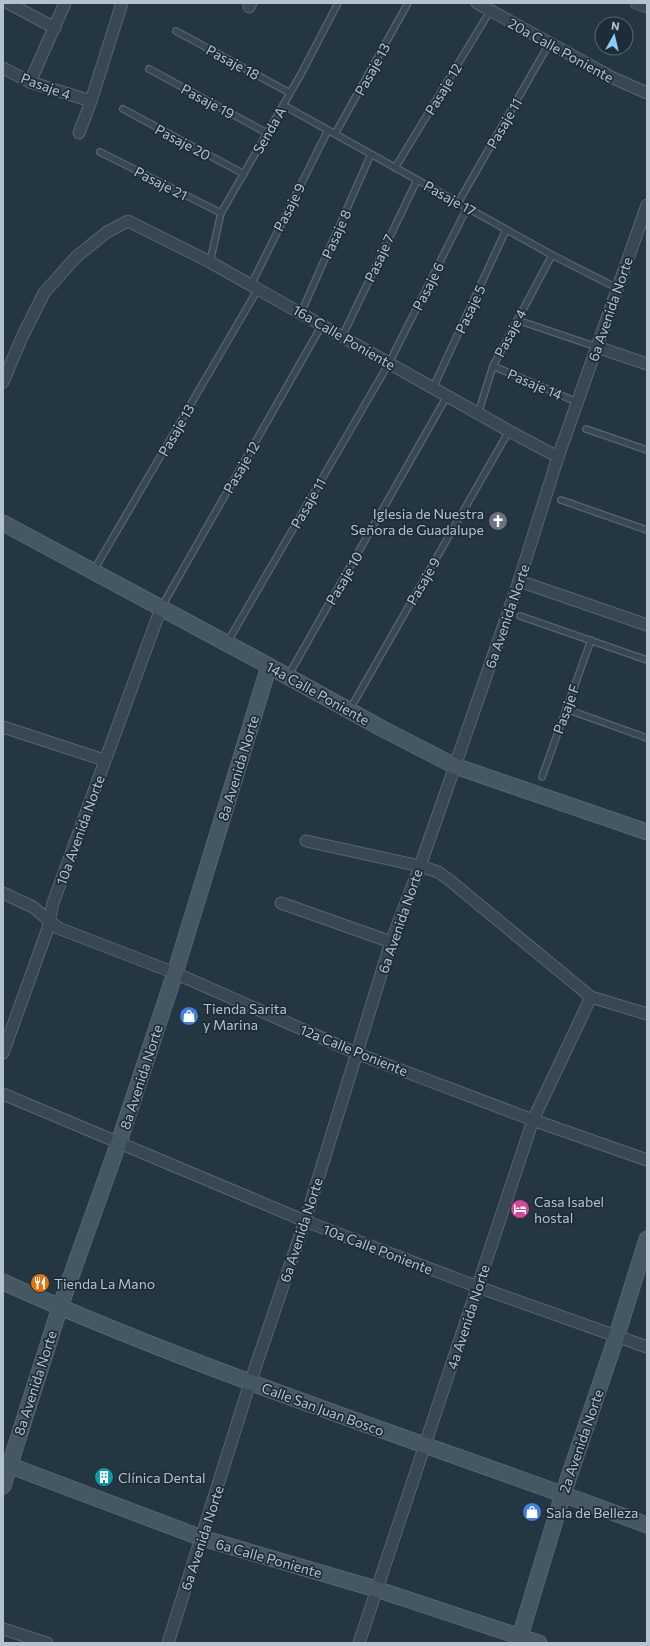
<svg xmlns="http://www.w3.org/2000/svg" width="650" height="1646" font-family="Commissioner,sans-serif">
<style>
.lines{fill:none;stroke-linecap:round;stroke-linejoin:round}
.lane-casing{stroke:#56656e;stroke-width:8}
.street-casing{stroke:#56656e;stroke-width:13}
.secondary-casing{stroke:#56656e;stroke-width:17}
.lane{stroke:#384751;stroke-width:5.5}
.street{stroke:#384751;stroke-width:11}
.secondary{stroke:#465764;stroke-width:15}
.labels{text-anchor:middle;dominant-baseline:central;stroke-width:3.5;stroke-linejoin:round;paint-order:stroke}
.street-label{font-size:14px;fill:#b4c2cb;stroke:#1d2c36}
.poi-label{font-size:14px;fill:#b4c2cb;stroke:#1d2c36;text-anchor:start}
</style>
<rect width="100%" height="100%" fill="#243641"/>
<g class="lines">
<defs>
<g id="lane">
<polyline points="176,31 290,93"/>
<polyline points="149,69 267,133"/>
<polyline points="283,105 552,255 617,288"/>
<polyline points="123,109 244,174"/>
<polyline points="335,134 408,3"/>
<polyline points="100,152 221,213"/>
<polyline points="395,168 490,11"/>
<polyline points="458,203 549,44"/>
<polyline points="210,262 221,213 301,74 338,3"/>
<polyline points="251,285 328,130"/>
<polyline points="301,313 371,154"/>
<polyline points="517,320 597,347"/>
<polyline points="342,337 417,180"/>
<polyline points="493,366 577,402"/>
<polyline points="433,388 506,230"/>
<polyline points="478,414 493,366 552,255"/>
<polyline points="586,429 647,450"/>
<polyline points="561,500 647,530"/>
<polyline points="94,570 258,289"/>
<polyline points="162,606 322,325"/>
<polyline points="520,616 647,660"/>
<polyline points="227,643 389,363 467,208"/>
<polyline points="288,676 447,396"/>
<polyline points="350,709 509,431"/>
<polyline points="566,709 647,738"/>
<polyline points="542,777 591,640"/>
</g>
<g id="street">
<polyline points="8,3 55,28"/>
<polyline points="477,3 613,78 647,93"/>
<polyline points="636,3 647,7"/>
<polyline points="249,7 251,3"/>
<polyline points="3,68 30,82 91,101"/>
<polyline points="30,82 65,3"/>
<polyline points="79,133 91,101 122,3"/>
<polyline points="597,347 647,364"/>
<polyline points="3,382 22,337 44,293 76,257 107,232 128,221 210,262 509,431 558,457"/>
<polyline points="519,581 647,625"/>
<polyline points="3,727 104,760"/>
<polyline points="306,841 420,866 438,872 448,879 591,997 647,1014"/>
<polyline points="3,893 33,907 58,928 175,973 356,1053 533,1120 647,1160"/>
<polyline points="281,903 391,942"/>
<polyline points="3,1053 47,931 53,903 161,608"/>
<polyline points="3,1094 305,1221 478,1287 647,1347"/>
<polyline points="3,1629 47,1643"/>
<polyline points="168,1643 250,1383 305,1221 391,942 420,866 455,766 519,581 558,457 647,205"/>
<polyline points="359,1643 533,1120 591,997"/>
</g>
<g id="secondary">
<polyline points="3,523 269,666 381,728 455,766 647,832"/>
<path d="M3,1282C212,1376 432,1445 647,1525"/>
<polyline points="3,1463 202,1538 376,1589 539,1643"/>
<polyline points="3,1486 60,1307 119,1142 175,973 269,666"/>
<polyline points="518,1643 563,1494 617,1335 647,1239"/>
</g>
</defs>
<!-- lane casing -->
<use href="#lane" class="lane-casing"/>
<!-- street casing -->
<use href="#street" class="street-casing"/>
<!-- secondary casing -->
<use href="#secondary" class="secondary-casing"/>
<!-- lane -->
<use href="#lane" class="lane"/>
<!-- street -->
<use href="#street" class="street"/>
<!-- secondary -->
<use href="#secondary" class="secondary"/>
</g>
<!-- icons -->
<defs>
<symbol id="church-disc" viewBox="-11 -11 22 22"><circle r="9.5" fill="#6b7280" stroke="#1d2c36"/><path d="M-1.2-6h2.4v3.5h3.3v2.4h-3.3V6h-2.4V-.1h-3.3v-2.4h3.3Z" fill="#fff"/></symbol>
<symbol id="shop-disc" viewBox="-11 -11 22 22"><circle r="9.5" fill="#3f7fe0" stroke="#1d2c36"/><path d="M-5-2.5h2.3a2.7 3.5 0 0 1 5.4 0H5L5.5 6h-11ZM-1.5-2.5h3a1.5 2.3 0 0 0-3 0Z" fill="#fff"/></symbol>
<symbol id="hotel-disc" viewBox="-11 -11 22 22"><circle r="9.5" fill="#d1479c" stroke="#1d2c36"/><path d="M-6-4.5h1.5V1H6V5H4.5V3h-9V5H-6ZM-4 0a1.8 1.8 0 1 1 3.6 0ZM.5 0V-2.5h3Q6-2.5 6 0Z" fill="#fff"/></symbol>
<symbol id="restaurant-disc" viewBox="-11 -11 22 22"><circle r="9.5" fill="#e8710a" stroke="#1d2c36"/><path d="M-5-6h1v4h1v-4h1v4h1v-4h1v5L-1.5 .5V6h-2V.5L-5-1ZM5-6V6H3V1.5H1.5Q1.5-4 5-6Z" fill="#fff"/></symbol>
<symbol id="building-disc" viewBox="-11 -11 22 22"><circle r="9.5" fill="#0f9aa8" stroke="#1d2c36"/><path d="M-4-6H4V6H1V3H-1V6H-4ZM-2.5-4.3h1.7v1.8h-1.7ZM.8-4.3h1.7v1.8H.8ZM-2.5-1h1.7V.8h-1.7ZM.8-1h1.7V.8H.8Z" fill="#fff"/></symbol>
</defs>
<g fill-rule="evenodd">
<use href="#church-disc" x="487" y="510" width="22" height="22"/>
<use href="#shop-disc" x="178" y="1005" width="22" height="22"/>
<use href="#hotel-disc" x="509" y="1198" width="22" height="22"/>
<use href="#restaurant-disc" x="29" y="1272" width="22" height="22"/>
<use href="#building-disc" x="93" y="1466" width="22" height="22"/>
<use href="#shop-disc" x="521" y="1501" width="22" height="22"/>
</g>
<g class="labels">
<!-- street labels -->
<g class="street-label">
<text transform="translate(561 50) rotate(29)">20a Calle Poniente</text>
<text transform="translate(233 62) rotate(28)">Pasaje 18</text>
<text transform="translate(372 69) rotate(-61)">Pasaje 13</text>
<text transform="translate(46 86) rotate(20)">Pasaje 4</text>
<text transform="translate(443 89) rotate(-59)">Pasaje 12</text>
<text transform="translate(208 101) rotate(28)">Pasaje 19</text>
<text transform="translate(504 123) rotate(-60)">Pasaje 11</text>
<text transform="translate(269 130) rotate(-60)">Senda A</text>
<text transform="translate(183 142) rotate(28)">Pasaje 20</text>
<text transform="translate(161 183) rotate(27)">Pasaje 21</text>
<text transform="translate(450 198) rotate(29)">Pasaje 17</text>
<text transform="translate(289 207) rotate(-63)">Pasaje 9</text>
<text transform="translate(336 234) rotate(-66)">Pasaje 8</text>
<text transform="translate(379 258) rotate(-65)">Pasaje 7</text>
<text transform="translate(428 286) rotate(-63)">Pasaje 6</text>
<text transform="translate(470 309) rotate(-65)">Pasaje 5</text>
<text transform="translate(610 309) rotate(-71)">6a Avenida Norte</text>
<text transform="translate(510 333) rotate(-62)">Pasaje 4</text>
<text transform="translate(344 337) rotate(30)">16a Calle Poniente</text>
<text transform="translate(535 384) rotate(23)">Pasaje 14</text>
<text transform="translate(176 430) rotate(-60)">Pasaje 13</text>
<text transform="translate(241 467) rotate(-60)">Pasaje 12</text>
<text transform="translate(308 503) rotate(-60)">Pasaje 11</text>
<text transform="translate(344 578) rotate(-60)">Pasaje 10</text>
<text transform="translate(423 581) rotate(-60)">Pasaje 9</text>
<text transform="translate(507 616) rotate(-71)">6a Avenida Norte</text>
<text transform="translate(318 693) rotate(29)">14a Calle Poniente</text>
<text transform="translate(566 709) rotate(-70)">Pasaje F</text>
<text transform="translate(238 768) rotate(-73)">8a Avenida Norte</text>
<text transform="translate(80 830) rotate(-70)">10a Avenida Norte</text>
<text transform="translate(400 921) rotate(-71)">6a Avenida Norte</text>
<text transform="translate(354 1050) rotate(22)">12a Calle Poniente</text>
<text transform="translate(141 1077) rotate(-72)">8a Avenida Norte</text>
<text transform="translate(301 1230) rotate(-72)">6a Avenida Norte</text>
<text transform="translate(378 1249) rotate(21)">10a Calle Poniente</text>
<text transform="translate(468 1317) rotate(-72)">4a Avenida Norte</text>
<text transform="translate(35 1383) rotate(-72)">8a Avenida Norte</text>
<text transform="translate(323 1409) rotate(20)">Calle San Juan Bosco</text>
<text transform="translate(581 1441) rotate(-71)">2a Avenida Norte</text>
<text transform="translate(202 1538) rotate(-72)">6a Avenida Norte</text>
<text transform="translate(269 1558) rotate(16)">6a Calle Poniente</text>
</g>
<!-- poi labels -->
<g class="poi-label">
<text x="484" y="513" text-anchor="end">Iglesia de Nuestra<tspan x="484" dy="16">Señora de Guadalupe</tspan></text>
<text x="203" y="1008">Tienda Sarita<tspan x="203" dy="16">y Marina</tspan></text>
<text x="534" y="1201">Casa Isabel<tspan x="534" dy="16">hostal</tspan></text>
<text x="54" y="1283">Tienda La Mano</text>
<text x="118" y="1477">Clínica Dental</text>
<text x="546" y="1512">Sala de Belleza</text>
</g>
</g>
<!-- border -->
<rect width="650" height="1646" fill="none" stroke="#b4c2cb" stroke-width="8"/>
<!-- north arrow -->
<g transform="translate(614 36) rotate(8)"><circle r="19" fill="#1d2c36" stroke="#596872"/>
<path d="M0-3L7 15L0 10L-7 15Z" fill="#87cdfe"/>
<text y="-6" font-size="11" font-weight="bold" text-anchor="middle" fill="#b4c2cb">N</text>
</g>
</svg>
